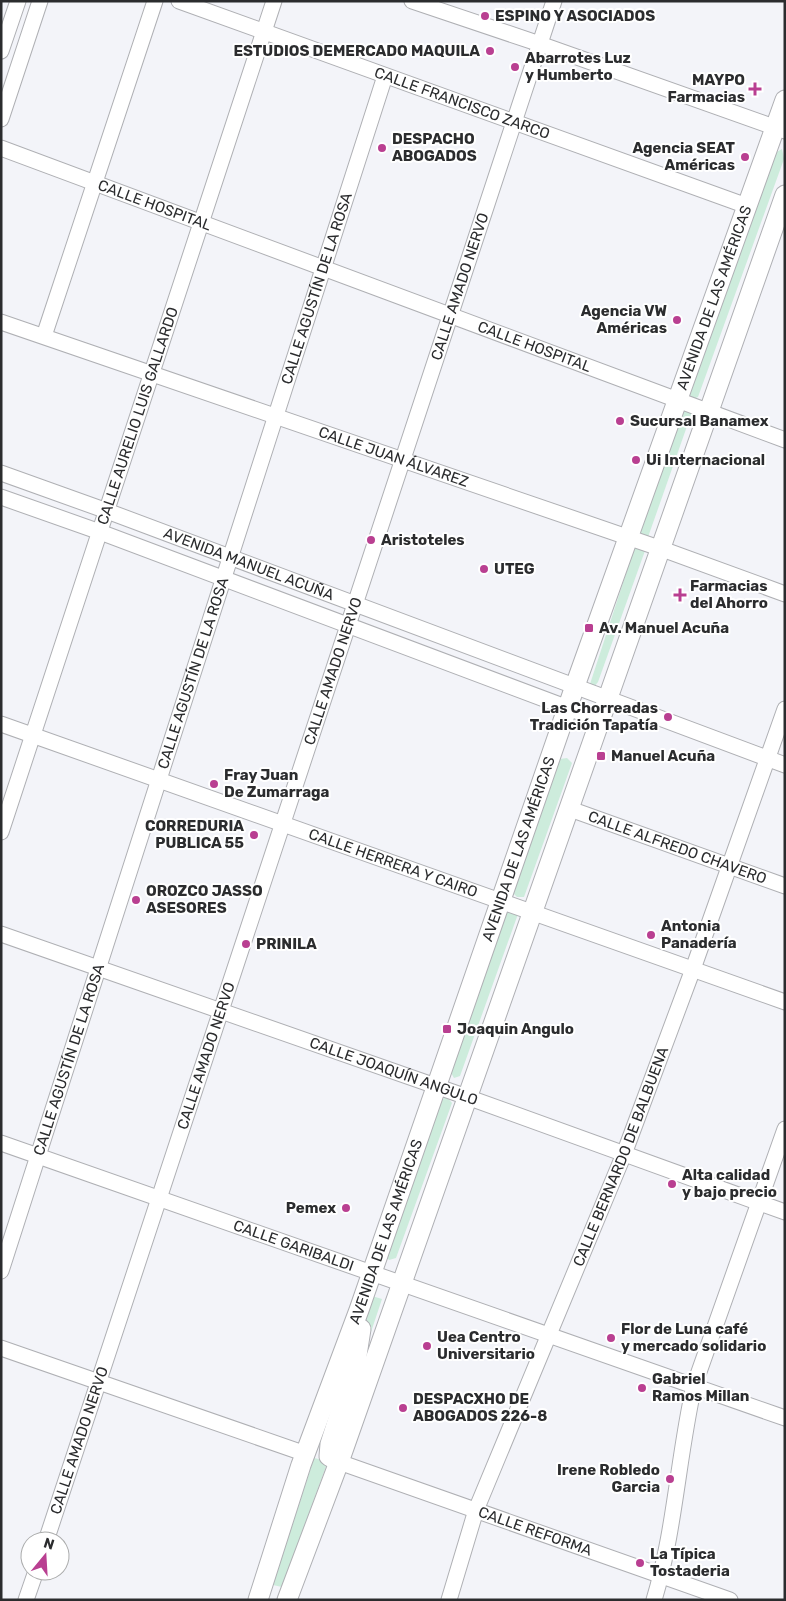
<svg xmlns="http://www.w3.org/2000/svg" width="786" height="1601" font-family="Rubik,sans-serif">
<style>
.green{fill:#cdecdc}
.lines{fill:none;stroke-linecap:round;stroke-linejoin:round}
.minor-casing{stroke:#afb0b4;stroke-width:17}
.major-casing{stroke:#afb0b4;stroke-width:21}
.minor{stroke:#fff;stroke-width:15}
.major{stroke:#fff;stroke-width:19}
.poi-dot{fill:#b93f91;stroke:#fff;stroke-width:2}
.labels{text-anchor:middle;dominant-baseline:central;stroke-width:4;stroke-linejoin:round;paint-order:stroke}
.poi-label{font-size:15px;font-weight:bold;fill:#2b2c2e;stroke:#fff;text-anchor:start}
.street-label{font-size:15px;fill:#2b2c2e;stroke:#fff}
</style>
<rect width="100%" height="100%" fill="#f3f4f9"/>
<!-- green -->
<g class="green">
<polygon points="782,149 784,159 698,397 691,400 687,394 773,154"/>
<polygon points="682,410 692,412 647,540 636,536"/>
<polygon points="635,546 646,548 598,682 594,687 590,684"/>
<polygon points="567,758 572,763 524,897 517,897 513,893 560,759"/>
<polygon points="514,909 518,914 460,1076 454,1078 450,1071 506,912"/>
<polygon points="447,1097 452,1103 396,1258 389,1260 385,1255 440,1100"/>
<polygon points="372,1296 382,1299 344,1413 363,1326"/>
<polygon points="314,1458 328,1461 282,1587 273,1585"/>
</g>
<g class="lines">
<defs>
<g id="minor">
<path id="s1" d="M179,1L747,206"/>
<polyline points="412,1 540,44 785,131"/>
<polyline points="1,51 18,1"/>
<polyline points="1,119 40,1"/>
<path id="s2" d="M1,148L785,440"/>
<path id="s3" d="M1,322L662,549L785,594"/>
<polyline points="44,336 155,1"/>
<path id="s4" d="M1,473L107,511L785,765"/>
<polyline points="1,497 100,532 600,720"/>
<path id="s5" d="M1,724L785,1002"/>
<path id="s6" d="M570,809L785,886"/>
<path id="s7" d="M1,832L274,1"/>
<path id="s8" d="M1,934L467,1097L785,1212"/>
<path id="s9" d="M1,1143L785,1418"/>
<path id="s10" d="M1,1271L385,76"/>
<polyline points="1,1348 306,1454"/>
<path id="s11" d="M339,1462L730,1600"/>
<path id="s12" d="M46,1541L554,1"/>
<polyline points="26,1600 36,1571"/>
<path id="s13" d="M449,1600L476,1510L624,1154L693,969L785,709"/>
<path d="M654,1600C675,1530 678,1457 694,1386L785,1129"/>
</g>
<g id="major">
<polyline points="339,1462 329,1456 330,1444 356,1362 361,1329"/>
<path id="s14" d="M258,1600L301,1465L359,1310L575,686L785,100"/>
<polyline points="287,1600 339,1462 785,195"/>
</g>
</defs>
<!-- minor casing -->
<use href="#minor" class="minor-casing"/>
<!-- major casing -->
<use href="#major" class="major-casing"/>
<!-- minor -->
<use href="#minor" class="minor"/>
<!-- major -->
<use href="#major" class="major"/>
</g>
<!-- markers -->
<g class="poi-dot">
<circle cx="485" cy="16" r="5"/>
<circle cx="490" cy="51" r="5"/>
<circle cx="515" cy="67" r="5"/>
<path d="M752.5 81.5h5v5h5v5h-5v5h-5v-5h-5v-5h5z"/>
<circle cx="382" cy="148" r="5"/>
<circle cx="745" cy="157" r="5"/>
<circle cx="677" cy="320" r="5"/>
<circle cx="620" cy="421" r="5"/>
<circle cx="636" cy="460" r="5"/>
<circle cx="371" cy="540" r="5"/>
<circle cx="484" cy="569" r="5"/>
<path d="M677.5 587.5h5v5h5v5h-5v5h-5v-5h-5v-5h5z"/>
<rect x="584" y="623" width="10" height="10" rx="2.5"/>
<circle cx="668" cy="717" r="5"/>
<rect x="596" y="751" width="10" height="10" rx="2.5"/>
<circle cx="214" cy="784" r="5"/>
<circle cx="254" cy="835" r="5"/>
<circle cx="136" cy="900" r="5"/>
<circle cx="651" cy="935" r="5"/>
<circle cx="246" cy="944" r="5"/>
<rect x="442" y="1024" width="10" height="10" rx="2.5"/>
<circle cx="672" cy="1184" r="5"/>
<circle cx="346" cy="1208" r="5"/>
<circle cx="611" cy="1338" r="5"/>
<circle cx="427" cy="1346" r="5"/>
<circle cx="642" cy="1388" r="5"/>
<circle cx="403" cy="1408" r="5"/>
<circle cx="670" cy="1479" r="5"/>
<circle cx="640" cy="1563" r="5"/>
</g>
<g class="labels">
<!-- poi labels -->
<g class="poi-label">
<text x="495" y="16">ESPINO Y ASOCIADOS</text>
<text x="480" y="51" text-anchor="end">ESTUDIOS DEMERCADO MAQUILA</text>
<text x="525" y="58">Abarrotes Luz<tspan x="525" dy="17">y Humberto</tspan></text>
<text x="745" y="80" text-anchor="end">MAYPO<tspan x="745" dy="17">Farmacias</tspan></text>
<text x="392" y="139">DESPACHO<tspan x="392" dy="17">ABOGADOS</tspan></text>
<text x="735" y="148" text-anchor="end">Agencia SEAT<tspan x="735" dy="17">Américas</tspan></text>
<text x="667" y="311" text-anchor="end">Agencia VW<tspan x="667" dy="17">Américas</tspan></text>
<text x="630" y="421">Sucursal Banamex</text>
<text x="646" y="460">Ui Internacional</text>
<text x="381" y="540">Aristoteles</text>
<text x="494" y="569">UTEG</text>
<text x="690" y="586">Farmacias<tspan x="690" dy="17">del Ahorro</tspan></text>
<text x="599" y="628">Av. Manuel Acuña</text>
<text x="658" y="708" text-anchor="end">Las Chorreadas<tspan x="658" dy="17">Tradición Tapatía</tspan></text>
<text x="611" y="756">Manuel Acuña</text>
<text x="224" y="775">Fray Juan<tspan x="224" dy="17">De Zumarraga</tspan></text>
<text x="244" y="826" text-anchor="end">CORREDURIA<tspan x="244" dy="17">PUBLICA 55</tspan></text>
<text x="146" y="891">OROZCO JASSO<tspan x="146" dy="17">ASESORES</tspan></text>
<text x="661" y="926">Antonia<tspan x="661" dy="17">Panadería</tspan></text>
<text x="256" y="944">PRINILA</text>
<text x="457" y="1029">Joaquin Angulo</text>
<text x="682" y="1175">Alta calidad<tspan x="682" dy="17">y bajo precio</tspan></text>
<text x="336" y="1208" text-anchor="end">Pemex</text>
<text x="621" y="1329">Flor de Luna café<tspan x="621" dy="17">y mercado solidario</tspan></text>
<text x="437" y="1337">Uea Centro<tspan x="437" dy="17">Universitario</tspan></text>
<text x="652" y="1379">Gabriel<tspan x="652" dy="17">Ramos Millan</tspan></text>
<text x="413" y="1399">DESPACXHO DE<tspan x="413" dy="17">ABOGADOS 226-8</tspan></text>
<text x="660" y="1470" text-anchor="end">Irene Robledo<tspan x="660" dy="17">Garcia</tspan></text>
<text x="650" y="1554">La Típica<tspan x="650" dy="17">Tostaderia</tspan></text>
</g>
<!-- street labels -->
<g class="street-label">
<text stroke="none"><textPath href="#s1" startOffset="301">CALLE FRANCISCO ZARCO</textPath></text>
<text stroke="none"><textPath href="#s2" startOffset="164">CALLE HOSPITAL</textPath></text>
<text stroke="none"><textPath href="#s12" startOffset="1321">CALLE AMADO NERVO</textPath></text>
<text stroke="none"><textPath href="#s10" startOffset="1032">CALLE AGUSTÍN DE LA ROSA</textPath></text>
<text stroke="none"><textPath href="#s14" startOffset="1380">AVENIDA DE LAS AMÉRICAS</textPath></text>
<text stroke="none"><textPath href="#s2" startOffset="569">CALLE HOSPITAL</textPath></text>
<text stroke="none"><textPath href="#s7" startOffset="438">CALLE AURELIO LUIS GALLARDO</textPath></text>
<text stroke="none"><textPath href="#s3" startOffset="415">CALLE JUAN ÁLVAREZ</textPath></text>
<text stroke="none"><textPath href="#s4" startOffset="264">AVENIDA MANUEL ACUÑA</textPath></text>
<text stroke="none"><textPath href="#s12" startOffset="916">CALLE AMADO NERVO</textPath></text>
<text stroke="none"><textPath href="#s10" startOffset="628">CALLE AGUSTÍN DE LA ROSA</textPath></text>
<text stroke="none"><textPath href="#s6" startOffset="114">CALLE ALFREDO CHAVERO</textPath></text>
<text stroke="none"><textPath href="#s14" startOffset="795">AVENIDA DE LAS AMÉRICAS</textPath></text>
<text stroke="none"><textPath href="#s5" startOffset="416">CALLE HERRERA Y CAIRO</textPath></text>
<text stroke="none"><textPath href="#s12" startOffset="511">CALLE AMADO NERVO</textPath></text>
<text stroke="none"><textPath href="#s10" startOffset="222">CALLE AGUSTÍN DE LA ROSA</textPath></text>
<text stroke="none"><textPath href="#s8" startOffset="416">CALLE JOAQUÍN ANGULO</textPath></text>
<text stroke="none"><textPath href="#s13" startOffset="476">CALLE BERNARDO DE BALBUENA</textPath></text>
<text stroke="none"><textPath href="#s14" startOffset="390">AVENIDA DE LAS AMÉRICAS</textPath></text>
<text stroke="none"><textPath href="#s9" startOffset="310">CALLE GARIBALDI</textPath></text>
<text stroke="none"><textPath href="#s12" startOffset="106">CALLE AMADO NERVO</textPath></text>
<text stroke="none"><textPath href="#s11" startOffset="208">CALLE REFORMA</textPath></text>
</g>
</g>
<!-- border -->
<rect width="786" height="1601" fill="none" stroke="#2b2c2e" stroke-width="5"/>
<!-- north arrow -->
<g transform="translate(45 1556) rotate(18)"><circle r="24" fill="#ffffff" stroke="#aaabab"/>
<path d="M0-4L9 19L0 12L-9 19Z" fill="#b93f91"/>
<text y="-8" font-size="14" font-weight="bold" text-anchor="middle" fill="#2b2c2e">N</text>
</g>
</svg>
